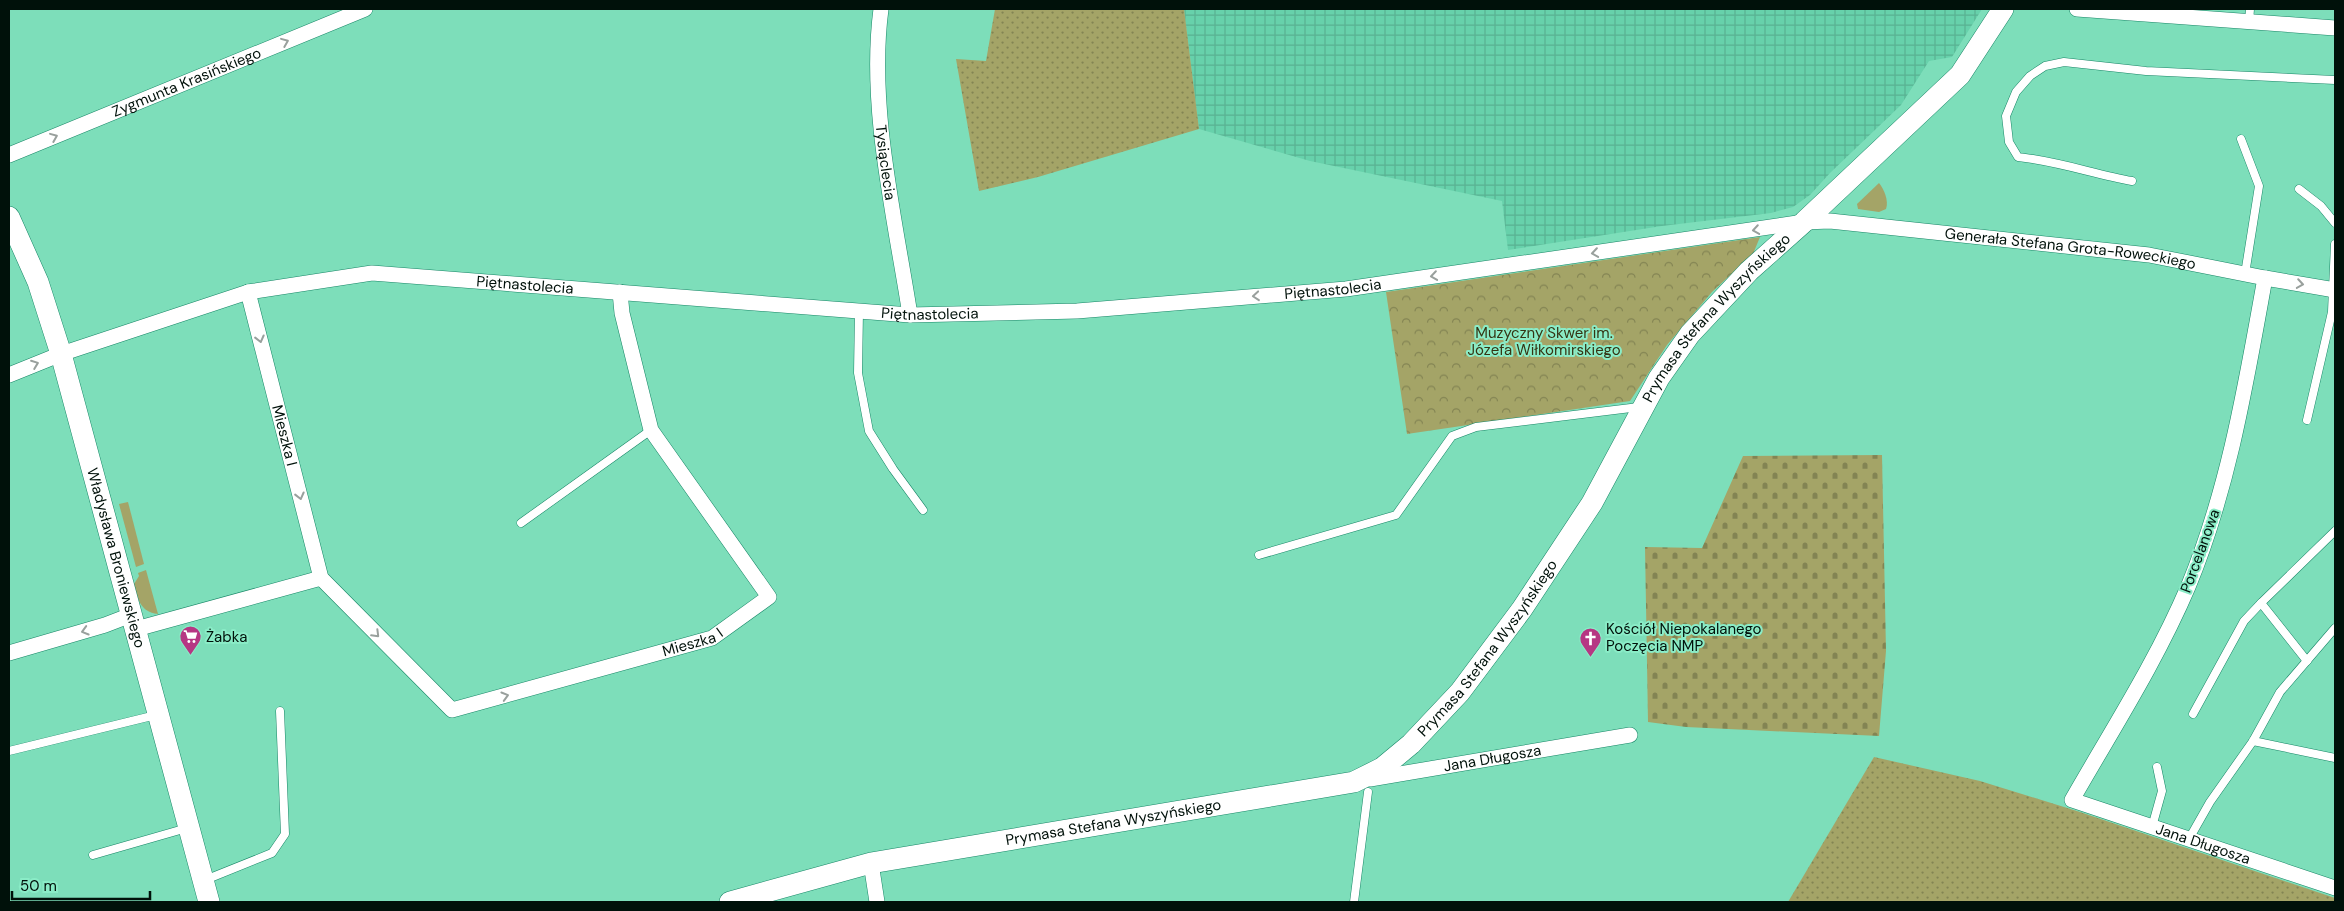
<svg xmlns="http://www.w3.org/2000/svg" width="2344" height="911" font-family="'DM Sans',sans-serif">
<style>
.industrial{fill:url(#industrial-grid)}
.grass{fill:#a4a467}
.forest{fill:url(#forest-crowns)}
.cemetery{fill:url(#cemetery-stones)}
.garden{fill:url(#garden-dots)}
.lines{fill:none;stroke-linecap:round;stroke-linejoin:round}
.lane-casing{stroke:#168666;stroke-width:9}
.street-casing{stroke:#168666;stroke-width:16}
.secondary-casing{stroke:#168666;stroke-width:22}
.lane{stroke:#fff;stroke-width:8}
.street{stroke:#fff;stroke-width:15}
.secondary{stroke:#fff;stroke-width:21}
.oneway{stroke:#99a09d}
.labels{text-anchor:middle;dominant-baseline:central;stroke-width:4;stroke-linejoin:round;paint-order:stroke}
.street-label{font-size:15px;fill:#00110a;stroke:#8aecc7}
.park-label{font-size:15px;fill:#353413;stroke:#8aecc7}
.poi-label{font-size:15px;fill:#00110a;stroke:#8aecc7;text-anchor:start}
</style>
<defs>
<pattern id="industrial-grid" width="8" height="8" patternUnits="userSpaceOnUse" patternTransform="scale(1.25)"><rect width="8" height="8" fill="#67d1ab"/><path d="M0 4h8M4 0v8" fill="none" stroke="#58b292"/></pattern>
<pattern id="forest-crowns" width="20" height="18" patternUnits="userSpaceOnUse" patternTransform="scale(1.25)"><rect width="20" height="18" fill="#a4a467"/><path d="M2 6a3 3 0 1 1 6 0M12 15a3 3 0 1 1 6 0" fill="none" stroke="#838453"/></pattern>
<pattern id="cemetery-stones" width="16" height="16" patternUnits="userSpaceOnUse" patternTransform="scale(1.25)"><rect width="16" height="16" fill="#a4a467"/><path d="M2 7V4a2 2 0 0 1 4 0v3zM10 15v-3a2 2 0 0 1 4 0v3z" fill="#838453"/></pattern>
<pattern id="garden-dots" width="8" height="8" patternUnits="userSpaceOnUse" patternTransform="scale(1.25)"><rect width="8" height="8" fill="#a4a467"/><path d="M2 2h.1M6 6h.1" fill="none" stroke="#838453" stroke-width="1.8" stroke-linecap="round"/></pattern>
</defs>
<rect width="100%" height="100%" fill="#7ddeba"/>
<!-- industrial -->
<polygon class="industrial" points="1184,9 1982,9 1952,57 1929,61 1901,105 1830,173 1810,195 1793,207 1771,213 1662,226 1508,250 1502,201 1310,161 1199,129"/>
<!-- grass -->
<g class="grass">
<path d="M1879,183C1884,189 1889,201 1886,209L1879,212L1858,209L1857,204Z"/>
<polygon points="128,502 144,564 136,567 119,504"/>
<path d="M146,570L158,614C140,612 138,599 134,584L139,576L138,573Z"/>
</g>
<!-- forest -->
<polygon class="forest" points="1760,237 1753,254 1712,292 1667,345 1630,401 1407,434 1386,292"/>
<!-- cemetery -->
<polygon class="cemetery" points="1882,455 1886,651 1879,736 1686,727 1648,722 1645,547 1702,548 1743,456"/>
<!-- garden -->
<g class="garden">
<polygon points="995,9 1184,9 1199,129 1038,177 979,191 956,59 986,61"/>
<polygon points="1874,757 1980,781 2080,812 2335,898 2335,902 1788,902"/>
</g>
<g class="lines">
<defs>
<g id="lane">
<polyline points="2249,22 2250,9"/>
<polyline points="2241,139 2259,186 2245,274"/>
<path d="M2132,181C2094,174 2057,161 2018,157L2009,142L2006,116L2016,92L2030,76L2045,66L2064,62L2146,71L2335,80"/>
<polyline points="2299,189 2321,206 2335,223"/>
<polyline points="859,311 858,373 869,431 893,469 923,510"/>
<polyline points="2307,420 2332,312 2335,244"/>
<polyline points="521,523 651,430"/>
<polyline points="1259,555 1396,515 1452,436 1476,427 1639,407"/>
<polyline points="2307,661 2261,603 2335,531"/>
<polyline points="2193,714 2244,621 2261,603"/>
<polyline points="2253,741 2335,758"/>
<polyline points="9,751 156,715"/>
<polyline points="2152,827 2162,791 2157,767"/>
<polyline points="2189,839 2210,802 2253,741 2280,692 2335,628"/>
<polyline points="93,855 187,828"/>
<polyline points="205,880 272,853 285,834 280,711"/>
<polyline points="1354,902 1368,792"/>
</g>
<g id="street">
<path id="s1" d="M881,9C868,107 895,218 910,315"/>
<polyline points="2077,9 2335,28"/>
<path id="s2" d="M9,155L365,9"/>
<path id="s3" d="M2265,278C2246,383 2229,488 2188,587C2156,662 2112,730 2072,800L2335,888"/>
<path id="s4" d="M248,292L321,578L452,710L712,638L769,597L651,430L622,313L620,292"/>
<path id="s5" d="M9,375L61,354L248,292L372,273L910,315L1077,311L1346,289L1804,222L1830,221L2149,255L2265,278L2335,290"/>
<polyline points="136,629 321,578"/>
<polyline points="9,653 105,625 131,615"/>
<path id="s6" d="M1370,779L1630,735"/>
<polyline points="871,863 877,902"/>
</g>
<g id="secondary">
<path id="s7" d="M9,217L38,282L61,354L209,902"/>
<path id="s8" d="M730,902L871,863L1354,782L1382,768L1411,744L1460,692L1522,609L1592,503L1659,378L1690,334L1749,271L1804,222L1960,75L2003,9"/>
</g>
</defs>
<!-- lane casing -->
<use href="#lane" class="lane-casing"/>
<!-- street casing -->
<use href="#street" class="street-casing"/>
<!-- secondary casing -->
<use href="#secondary" class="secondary-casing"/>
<!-- lane -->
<use href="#lane" class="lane"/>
<!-- street -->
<use href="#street" class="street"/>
<!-- secondary -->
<use href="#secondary" class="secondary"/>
</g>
<!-- one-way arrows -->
<defs><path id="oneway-chevron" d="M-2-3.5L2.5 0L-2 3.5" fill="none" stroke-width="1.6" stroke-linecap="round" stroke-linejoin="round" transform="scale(1.25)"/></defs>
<g class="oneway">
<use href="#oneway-chevron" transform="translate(285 42) rotate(-22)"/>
<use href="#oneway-chevron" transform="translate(54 137) rotate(-22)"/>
<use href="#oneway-chevron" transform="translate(1756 230) rotate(171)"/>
<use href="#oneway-chevron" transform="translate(1595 253) rotate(172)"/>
<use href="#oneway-chevron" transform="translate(1434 276) rotate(172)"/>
<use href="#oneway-chevron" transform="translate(2300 284) rotate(9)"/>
<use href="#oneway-chevron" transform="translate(1256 296) rotate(175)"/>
<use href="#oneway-chevron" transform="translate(260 339) rotate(76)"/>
<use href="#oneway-chevron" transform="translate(35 364) rotate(-21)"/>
<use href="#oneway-chevron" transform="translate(300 496) rotate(76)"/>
<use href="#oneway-chevron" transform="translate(85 631) rotate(164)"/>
<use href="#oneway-chevron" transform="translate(376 634) rotate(45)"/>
<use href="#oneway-chevron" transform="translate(505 696) rotate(-16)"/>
</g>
<!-- icons -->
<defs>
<symbol id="supermarket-pin" viewBox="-11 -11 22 30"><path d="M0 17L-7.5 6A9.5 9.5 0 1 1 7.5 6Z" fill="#b63683" stroke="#8aecc7"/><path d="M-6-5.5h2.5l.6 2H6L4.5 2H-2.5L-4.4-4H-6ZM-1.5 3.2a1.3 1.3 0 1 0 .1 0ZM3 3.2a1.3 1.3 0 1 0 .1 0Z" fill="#fff"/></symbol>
<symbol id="church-pin" viewBox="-11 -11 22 30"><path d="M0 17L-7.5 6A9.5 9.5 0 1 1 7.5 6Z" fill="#b63683" stroke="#8aecc7"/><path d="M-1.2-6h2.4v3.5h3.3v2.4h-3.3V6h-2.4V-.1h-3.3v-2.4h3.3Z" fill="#fff"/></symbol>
</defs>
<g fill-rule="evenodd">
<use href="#supermarket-pin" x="178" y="624" width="25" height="34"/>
<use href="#church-pin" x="1578" y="626" width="25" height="34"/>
</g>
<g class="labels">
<!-- street labels -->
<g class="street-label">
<text stroke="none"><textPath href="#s2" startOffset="192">Zygmunta Krasińskiego</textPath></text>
<text stroke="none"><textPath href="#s1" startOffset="154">Tysiąclecia</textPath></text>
<text stroke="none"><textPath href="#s5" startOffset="2086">Generała Stefana Grota-Roweckiego</textPath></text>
<text stroke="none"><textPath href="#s5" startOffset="532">Piętnastolecia</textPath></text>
<text stroke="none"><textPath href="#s5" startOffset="1342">Piętnastolecia</textPath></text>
<text stroke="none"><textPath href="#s5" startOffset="938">Piętnastolecia</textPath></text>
<text stroke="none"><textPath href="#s8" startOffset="1232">Prymasa Stefana Wyszyńskiego</textPath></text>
<text stroke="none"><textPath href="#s4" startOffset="148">Mieszka I</textPath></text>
<text transform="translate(2200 551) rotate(-70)">Porcelanowa</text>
<text stroke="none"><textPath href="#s7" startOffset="358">Władysława Broniewskiego</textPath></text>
<text stroke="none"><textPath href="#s4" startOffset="731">Mieszka I</textPath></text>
<text stroke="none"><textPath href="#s8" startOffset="828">Prymasa Stefana Wyszyńskiego</textPath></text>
<text stroke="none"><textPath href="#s6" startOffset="124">Jana Długosza</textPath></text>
<text stroke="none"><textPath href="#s8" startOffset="392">Prymasa Stefana Wyszyńskiego</textPath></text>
<text stroke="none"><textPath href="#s3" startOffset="700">Jana Długosza</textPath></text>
</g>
<!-- park labels -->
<g class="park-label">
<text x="1544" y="333">Muzyczny Skwer im.<tspan x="1544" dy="17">Józefa Wiłkomirskiego</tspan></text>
</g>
<!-- poi labels -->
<g class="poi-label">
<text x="1606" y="629">Kościół Niepokalanego<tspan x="1606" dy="17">Poczęcia NMP</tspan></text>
<text x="206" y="637">Żabka</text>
</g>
</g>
<!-- border -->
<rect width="2344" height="911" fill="none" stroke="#00110a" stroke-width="20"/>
<!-- scale -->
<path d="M12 891v8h138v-8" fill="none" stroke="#00110a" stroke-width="2.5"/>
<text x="20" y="891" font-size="15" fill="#00110a" stroke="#8aecc7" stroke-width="4" paint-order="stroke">50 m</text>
</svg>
